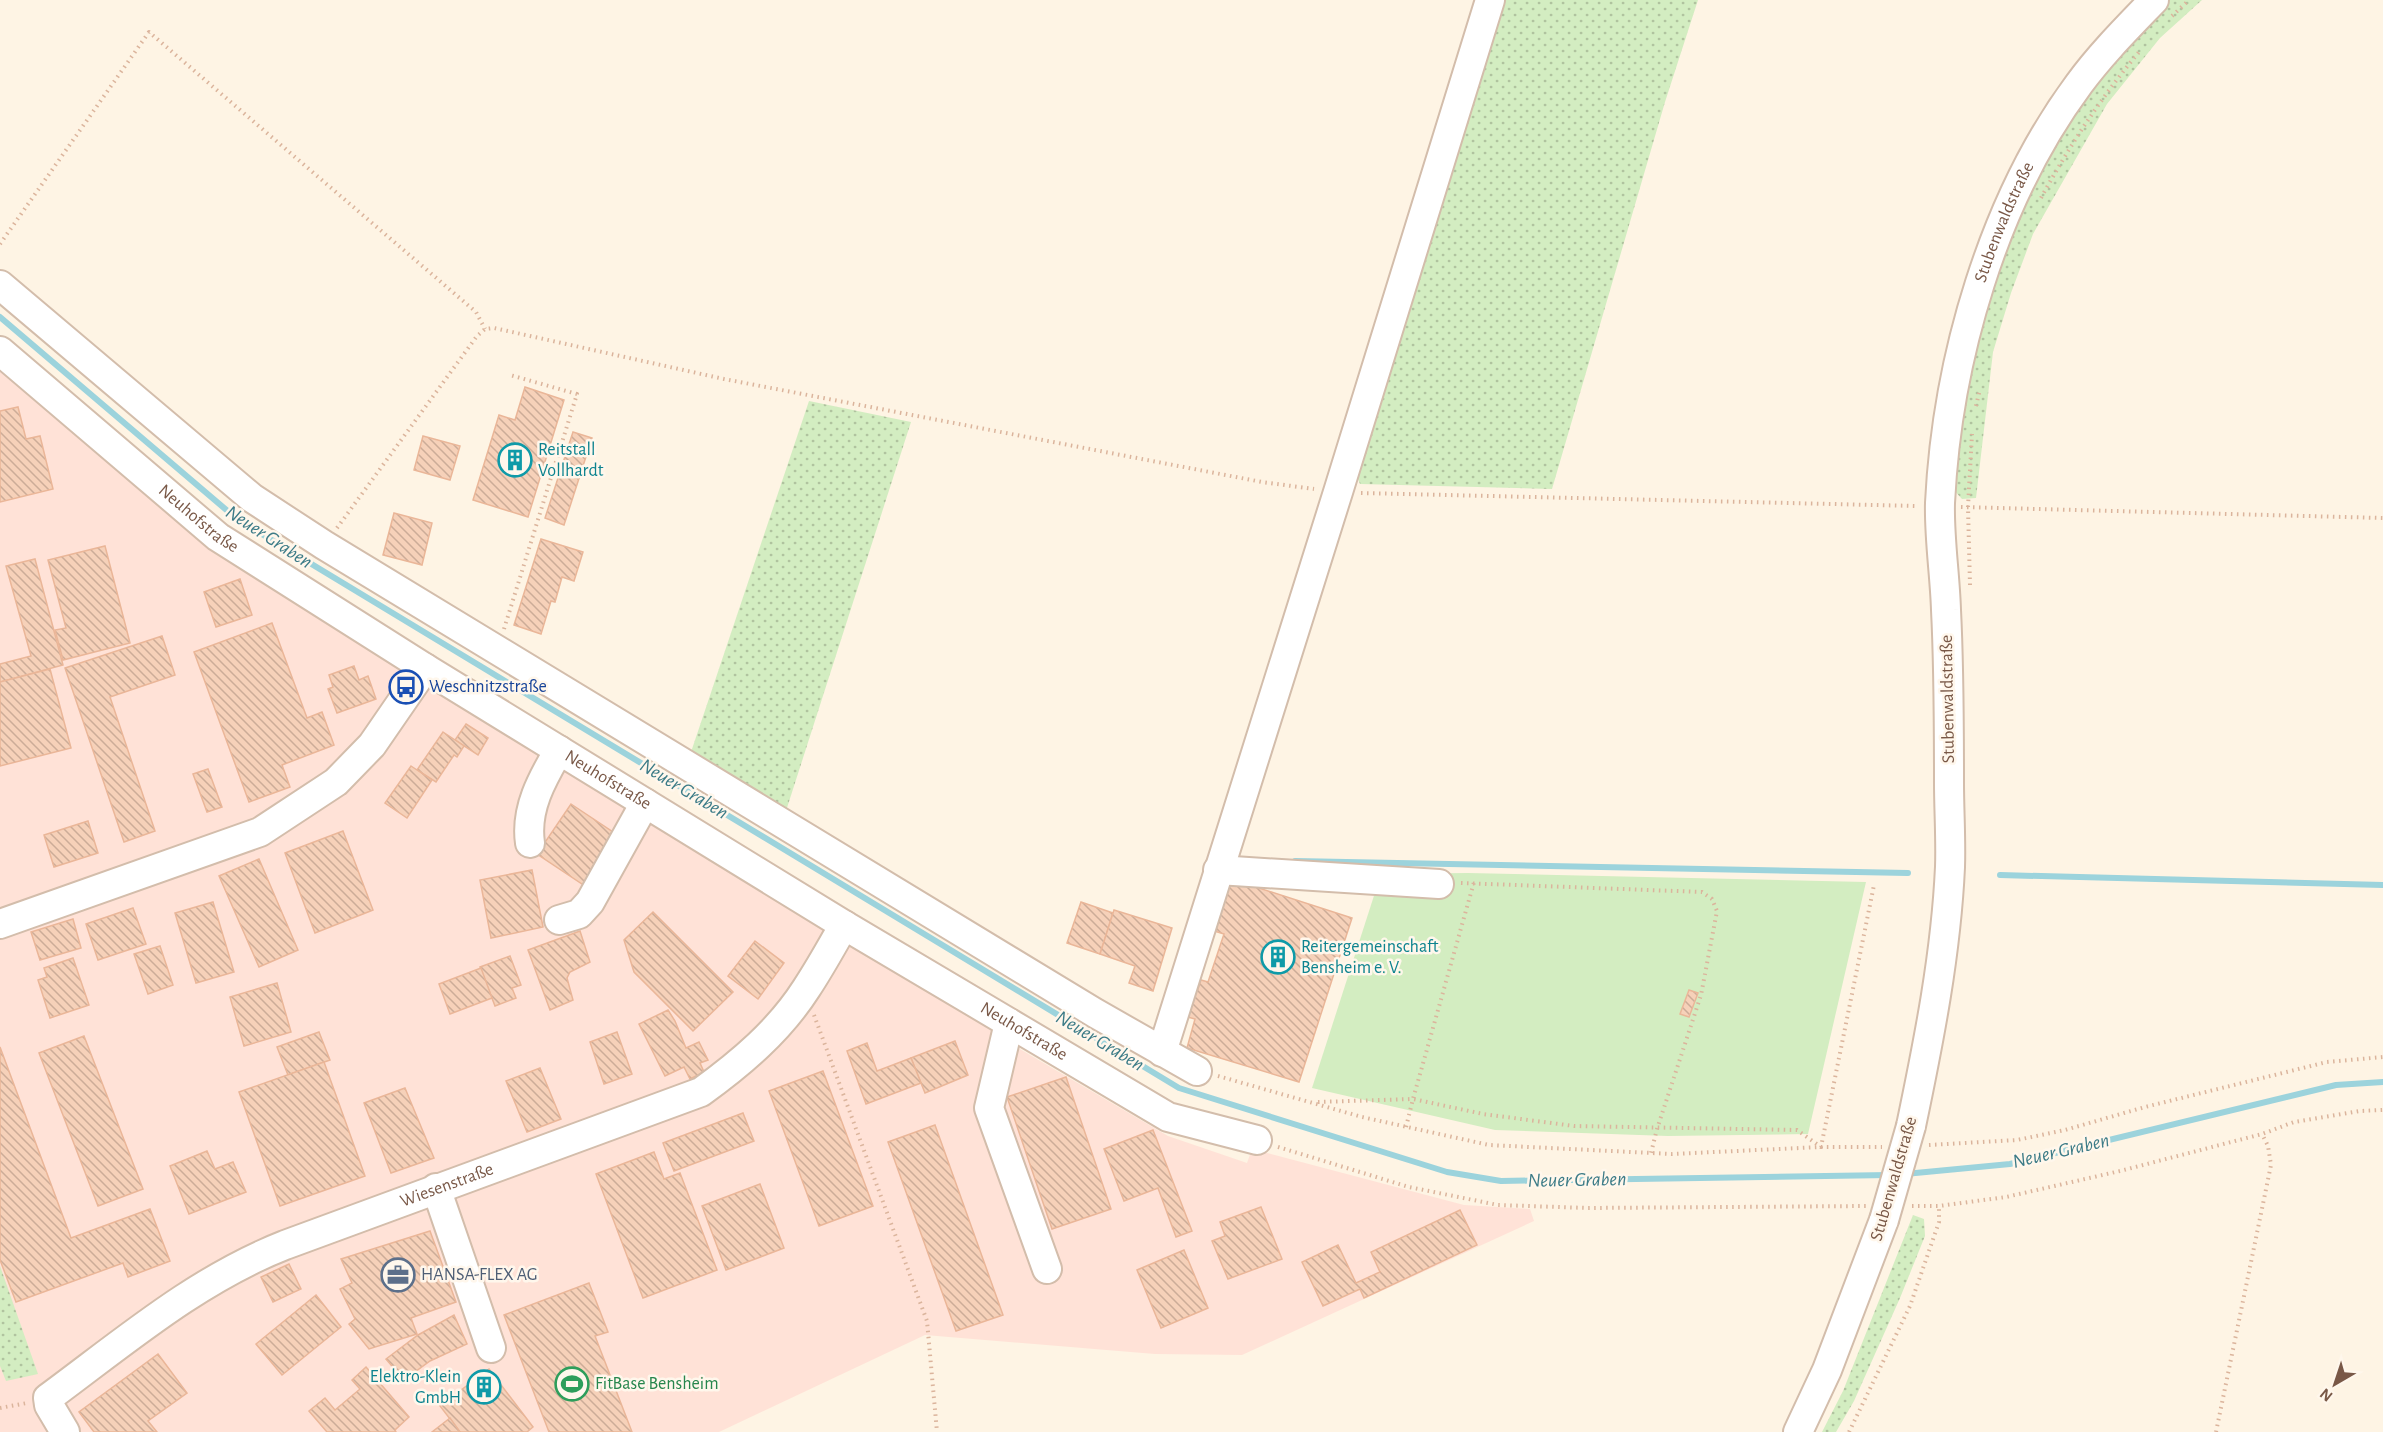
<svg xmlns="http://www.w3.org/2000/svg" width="2383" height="1432" font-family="'Alegreya Sans',sans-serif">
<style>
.commercial{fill:#ffe2d7}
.grass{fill:url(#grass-dots)}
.pitch{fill:#d3edc1}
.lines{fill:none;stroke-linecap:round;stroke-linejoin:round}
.stream{stroke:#9cd3dc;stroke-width:6}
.building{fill:url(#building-back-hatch);stroke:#eab698;stroke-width:1.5}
.minor-casing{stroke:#d3bdab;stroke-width:32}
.path{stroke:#dbb49c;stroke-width:4;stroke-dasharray:1.5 4.5;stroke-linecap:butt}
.minor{stroke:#fff;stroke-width:28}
.minor-bridge-casing{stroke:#d3bdab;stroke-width:32;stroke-linecap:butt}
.minor-bridge{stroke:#fff;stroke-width:28}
.labels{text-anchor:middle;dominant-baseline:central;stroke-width:5;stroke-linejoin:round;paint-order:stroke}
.street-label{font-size:18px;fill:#795847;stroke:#fff7ec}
.culture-label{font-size:18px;fill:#0d838f;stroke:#fff7ec;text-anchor:start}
.transit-label{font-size:18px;fill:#164399;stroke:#fff7ec;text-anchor:start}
.service-label{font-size:18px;fill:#4e5e75;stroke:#fff7ec;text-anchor:start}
.leisure-label{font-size:18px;fill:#27864d;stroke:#fff7ec;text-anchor:start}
.water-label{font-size:20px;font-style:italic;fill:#3c7b87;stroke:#fff7ec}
</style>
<defs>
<pattern id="grass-dots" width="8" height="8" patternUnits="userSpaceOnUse" patternTransform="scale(1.5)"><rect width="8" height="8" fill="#d3edc1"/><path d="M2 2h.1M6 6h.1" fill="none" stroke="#b0c39f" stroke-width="1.8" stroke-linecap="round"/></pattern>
<pattern id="building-back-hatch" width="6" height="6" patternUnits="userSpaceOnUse" patternTransform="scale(1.5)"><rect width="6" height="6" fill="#f6d1b9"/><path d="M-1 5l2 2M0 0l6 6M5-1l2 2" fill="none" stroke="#ccac98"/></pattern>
</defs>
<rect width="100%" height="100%" fill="#fef4e4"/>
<!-- commercial -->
<polygon class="commercial" points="0,361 213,545 857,932 1001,1038 1168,1136 1247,1163 1252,1149 1464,1205 1530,1209 1534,1221 1242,1355 1155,1354 925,1335 719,1432 0,1432"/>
<!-- grass -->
<g class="grass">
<polygon points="1497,0 1698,0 1665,102 1552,489 1360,484 1356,474"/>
<polygon points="2167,0 2202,0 2160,38 2107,104 2033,234 2011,293 1993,352 1976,498 1962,499 1951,487 1968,350 2027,189 2098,76"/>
<polygon points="809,401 911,422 785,814 690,755"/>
<polygon points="1913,1215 1924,1219 1925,1236 1900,1298 1854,1401 1836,1432 1822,1432 1843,1391"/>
<polygon points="0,1266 38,1374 6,1381 0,1366"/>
</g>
<!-- pitch -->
<polygon class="pitch" points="1468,873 1866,882 1808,1134 1668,1136 1495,1130 1312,1088 1381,874"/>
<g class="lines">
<!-- stream -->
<g class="stream">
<polyline points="0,317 237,519 1179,1088 1447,1172 1501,1181 1889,1175"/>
<polyline points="1295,861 1908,873"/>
<polyline points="2000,875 2383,885"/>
<polyline points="1905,1174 2010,1164 2336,1085 2383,1082"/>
</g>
</g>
<!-- building -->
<g class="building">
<polygon points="525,387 564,400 528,517 473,500 499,415 515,420"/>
<polygon points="18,407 26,439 40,436 53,489 0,502 0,411"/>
<polygon points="573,432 592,438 564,525 545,518"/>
<polygon points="423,436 460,446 450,480 414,470"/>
<polygon points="394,513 432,523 422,565 383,555"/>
<polygon points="541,539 583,552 574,581 562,577 555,602 551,601 541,634 514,625"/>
<polygon points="105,546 130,643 63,660 55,630 66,628 48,560"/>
<polygon points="35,559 63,665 0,682 0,664 31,656 6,566"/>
<polygon points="240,579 252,615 216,627 204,592"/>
<polygon points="272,623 307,718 322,712 334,745 282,765 290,787 249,802 194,652"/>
<polygon points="162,636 175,675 110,697 155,831 124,842 65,668"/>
<polygon points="354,666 359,680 368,676 376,699 337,713 328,689 333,687 329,675"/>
<polygon points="50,669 71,748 0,766 0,682"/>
<polygon points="466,724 488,738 478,755 455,740"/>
<polygon points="443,732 464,746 457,757 454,755 436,782 417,770"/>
<polygon points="411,766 432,780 407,818 385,803"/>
<polygon points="208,769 222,807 207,812 193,774"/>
<polygon points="571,804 619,836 585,886 537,854"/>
<polygon points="88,821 98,853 54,867 44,835"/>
<polygon points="343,831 373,910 315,933 285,853"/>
<polygon points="259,859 298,950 259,967 219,876"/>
<polygon points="532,870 543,927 491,938 480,880"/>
<polygon points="1228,878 1352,918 1299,1082 1187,1048 1195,1019 1184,1016 1193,987 1198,989 1201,980 1208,982 1224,934 1211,930"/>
<polygon points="213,902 234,972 196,983 175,913"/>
<polygon points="1081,902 1113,913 1100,954 1067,943"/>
<polygon points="133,908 146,944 98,960 86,924"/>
<polygon points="1114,910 1172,928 1153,991 1129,983 1135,966 1100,954"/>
<polygon points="653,912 733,992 693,1031 634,972 624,940"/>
<polygon points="73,919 81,948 40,960 31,932"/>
<polygon points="580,931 590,962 570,972 567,978 573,1000 550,1010 528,950"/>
<polygon points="755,941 784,963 758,999 728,976"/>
<polygon points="160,946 173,985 148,994 134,954"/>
<polygon points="510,956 521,985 512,988 516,998 495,1006 480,967"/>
<polygon points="73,958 89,1005 50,1018 38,980 47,977 44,968"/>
<polygon points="481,968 492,998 450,1014 439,984"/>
<polygon points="277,983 291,1032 244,1046 230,997"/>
<polygon points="1689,990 1698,993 1689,1017 1680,1014"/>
<polygon points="668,1010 675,1021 686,1048 699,1042 708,1060 700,1063 704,1072 690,1079 684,1067 665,1076 639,1024"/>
<polygon points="319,1032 330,1060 288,1075 277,1047"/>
<polygon points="617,1032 632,1074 604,1084 590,1042"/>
<polygon points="84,1036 143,1189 98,1206 39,1053"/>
<polygon points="955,1041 968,1075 925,1093 911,1058"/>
<polygon points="867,1043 877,1071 911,1058 921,1083 866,1104 847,1051"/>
<polygon points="0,1047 71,1238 150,1209 170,1261 128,1277 123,1263 16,1302 0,1260"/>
<polygon points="324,1062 365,1176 280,1206 239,1092"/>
<polygon points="540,1068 561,1119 527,1132 506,1081"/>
<polygon points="823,1071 873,1206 819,1226 769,1091"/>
<polygon points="1066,1077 1111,1209 1052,1229 1007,1097"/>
<polygon points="405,1088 434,1158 391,1173 364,1103"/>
<polygon points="743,1113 754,1141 674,1171 663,1143"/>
<polygon points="935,1125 1003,1315 956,1331 888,1142"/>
<polygon points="1153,1130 1192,1231 1176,1237 1158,1188 1124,1201 1104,1149"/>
<polygon points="207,1151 215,1169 233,1162 246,1192 189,1214 170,1166"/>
<polygon points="654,1152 664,1179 680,1173 717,1270 643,1298 596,1174"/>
<polygon points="760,1184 784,1248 726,1270 702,1206"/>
<polygon points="1261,1207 1282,1259 1228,1279 1212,1241 1225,1236 1220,1222"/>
<polygon points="1460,1210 1477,1245 1364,1298 1360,1289 1323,1306 1302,1262 1338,1245 1356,1283 1380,1272 1371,1252"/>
<polygon points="430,1231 456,1302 411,1318 417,1334 369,1349 349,1324 355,1319 340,1289 352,1283 341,1259"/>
<polygon points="1184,1250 1208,1308 1161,1328 1137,1270"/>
<polygon points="289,1264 301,1289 273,1302 261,1277"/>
<polygon points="589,1283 608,1332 595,1336 632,1432 549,1432 504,1315"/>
<polygon points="316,1295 341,1327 282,1375 256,1344"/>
<polygon points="454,1315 467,1344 430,1361 404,1380 386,1359 418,1335"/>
<polygon points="158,1354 187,1393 148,1421 157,1432 94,1432 79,1412"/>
<polygon points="366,1367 409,1417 395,1430 396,1432 327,1432 309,1411 325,1398 335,1410 360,1389 352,1380"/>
<polygon points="489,1369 533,1427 527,1432 460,1432 440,1406"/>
<polygon points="450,1418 460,1432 432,1432"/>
</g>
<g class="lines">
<defs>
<g id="minor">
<polyline points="0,285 252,498 324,545 1095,1013 1197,1071"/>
<path id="s1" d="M0,351L218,537L425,668L844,925L1168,1117L1257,1140"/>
<path d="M530,843C525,809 542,779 559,750"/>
<polyline points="1218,870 1439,884"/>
<polyline points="559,920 579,914 590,902 645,803"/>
<polyline points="0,924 260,832 336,782 372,745 425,668"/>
<polyline points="1009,1023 989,1108 1047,1269"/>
<polyline points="1162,1052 1338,492 1490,0"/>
<path id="s2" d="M1911,1126C1929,1040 1946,954 1950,867C1951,839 1949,811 1949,783C1949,726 1949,668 1946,610C1945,575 1939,538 1940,503C1947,360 1993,200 2079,84C2101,54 2128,27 2154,0"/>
<polyline points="436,1188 491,1348"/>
<path id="s3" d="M65,1432L49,1405L48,1398C124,1342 196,1280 285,1245L701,1092C741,1063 779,1031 806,989C820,968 832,946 844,925"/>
<polyline points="1798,1432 1827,1370 1884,1220"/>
</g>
</defs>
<!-- minor casing -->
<use href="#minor" class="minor-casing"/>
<!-- path -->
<g class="path">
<polyline points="2172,16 2189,0"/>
<path d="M2041,198C2070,145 2100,99 2139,52"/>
<polyline points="0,244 149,32 476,312 485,329"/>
<polyline points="1976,406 1980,389"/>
<polyline points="1361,493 1917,506"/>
<polyline points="1961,507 2383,518"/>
<polyline points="337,528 477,336 485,329 494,328 724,379 1262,482 1314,489"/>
<polyline points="1970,585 1968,507 1972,434"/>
<polyline points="504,629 577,394 510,375"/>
<polyline points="1461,883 1702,892 1712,899 1717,911 1701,995 1657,1129 1651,1153"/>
<polyline points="814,1015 927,1321 937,1432"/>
<polyline points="1218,1076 1362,1117 1489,1145 1672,1154 1821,1147 1882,1147"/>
<polyline points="1318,1102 1413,1099 1474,882"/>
<polyline points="1406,1127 1413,1099 1483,1114 1574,1126 1797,1130 1821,1147 1874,885"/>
<polyline points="1929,1145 2017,1140 2065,1130 2145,1107 2327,1062 2383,1057"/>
<polyline points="1278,1147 1409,1187 1498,1205 1588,1208 1866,1206"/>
<polyline points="1912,1206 1939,1206 2006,1197 2120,1171 2262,1134 2294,1122 2360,1111 2383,1110"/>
<polyline points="0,1408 27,1403"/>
<polyline points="1849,1432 1910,1306 1939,1222 1939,1206"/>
<polyline points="2216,1432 2271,1165 2268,1146 2262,1134"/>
</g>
<!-- minor -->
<use href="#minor" class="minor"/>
<defs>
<polyline id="minor-bridge" points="1884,1220 1911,1126"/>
</defs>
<!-- minor-bridge casing -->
<use href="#minor-bridge" class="minor-bridge-casing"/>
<!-- minor-bridge -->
<use href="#minor-bridge" class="minor-bridge"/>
</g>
<!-- icons -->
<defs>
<symbol id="building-ring" viewBox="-11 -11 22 22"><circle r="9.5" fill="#fff7ec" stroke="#0f9aa8" stroke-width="1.5"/><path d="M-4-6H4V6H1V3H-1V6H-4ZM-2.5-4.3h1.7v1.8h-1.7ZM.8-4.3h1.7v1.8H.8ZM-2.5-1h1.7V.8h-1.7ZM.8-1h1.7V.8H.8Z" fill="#0f9aa8"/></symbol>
<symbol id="bus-ring" viewBox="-11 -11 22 22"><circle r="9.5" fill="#fff7ec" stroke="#1a4fb4" stroke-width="1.5"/><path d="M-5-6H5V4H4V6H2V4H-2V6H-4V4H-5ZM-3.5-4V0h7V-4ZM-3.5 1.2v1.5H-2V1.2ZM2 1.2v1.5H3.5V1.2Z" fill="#1a4fb4"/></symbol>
<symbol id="office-ring" viewBox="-11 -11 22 22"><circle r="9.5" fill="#fff7ec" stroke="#5c6f8a" stroke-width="1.5"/><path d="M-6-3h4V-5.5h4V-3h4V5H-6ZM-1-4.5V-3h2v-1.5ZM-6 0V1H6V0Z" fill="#5c6f8a"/></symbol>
<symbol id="stadium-ring" viewBox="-11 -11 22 22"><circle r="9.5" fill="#fff7ec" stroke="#2e9e5b" stroke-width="1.5"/><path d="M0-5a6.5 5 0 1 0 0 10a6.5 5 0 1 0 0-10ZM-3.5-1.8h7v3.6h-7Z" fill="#2e9e5b"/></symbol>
</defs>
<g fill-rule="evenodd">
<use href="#building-ring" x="496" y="441" width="38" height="38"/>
<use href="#bus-ring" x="387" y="668" width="38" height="38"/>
<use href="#building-ring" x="1259" y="938" width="38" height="38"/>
<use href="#office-ring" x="379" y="1256" width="38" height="38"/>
<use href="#stadium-ring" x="553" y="1365" width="38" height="38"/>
<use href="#building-ring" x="465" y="1368" width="38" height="38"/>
</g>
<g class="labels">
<!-- street labels -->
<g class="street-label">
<text stroke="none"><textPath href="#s2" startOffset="916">Stubenwaldstraße</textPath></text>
<text stroke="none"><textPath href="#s1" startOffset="260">Neuhofstraße</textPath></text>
<text transform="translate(1948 699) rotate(-91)">Stubenwaldstraße</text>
<text stroke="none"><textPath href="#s1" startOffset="746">Neuhofstraße</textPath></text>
<text stroke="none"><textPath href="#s1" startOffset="1232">Neuhofstraße</textPath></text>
<text transform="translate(1894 1179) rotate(-74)">Stubenwaldstraße</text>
<text stroke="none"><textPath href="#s3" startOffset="494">Wiesenstraße</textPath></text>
</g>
<!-- culture labels -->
<g class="culture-label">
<text x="538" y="450">Reitstall<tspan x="538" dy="21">Vollhardt</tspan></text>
<text x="1301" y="947">Reitergemeinschaft<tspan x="1301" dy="21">Bensheim e. V.</tspan></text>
<text x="461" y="1377" text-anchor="end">Elektro-Klein<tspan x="461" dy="21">GmbH</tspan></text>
</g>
<!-- transit labels -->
<g class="transit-label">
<text x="429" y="687">Weschnitzstraße</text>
</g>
<!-- service labels -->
<g class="service-label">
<text x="421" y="1275">HANSA-FLEX AG</text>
</g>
<!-- leisure labels -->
<g class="leisure-label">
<text x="595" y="1384">FitBase Bensheim</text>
</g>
<!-- water labels -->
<g class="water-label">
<text transform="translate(269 537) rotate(33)">Neuer Graben</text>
<text transform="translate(684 789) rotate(31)">Neuer Graben</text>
<text transform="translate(1100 1041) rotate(31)">Neuer Graben</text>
<text transform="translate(2061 1151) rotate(-13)">Neuer Graben</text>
<text transform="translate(1577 1180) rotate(-1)">Neuer Graben</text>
</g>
</g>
<!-- north arrow -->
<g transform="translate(2335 1384) rotate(219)" stroke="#fff7ec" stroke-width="4.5" paint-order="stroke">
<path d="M0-4.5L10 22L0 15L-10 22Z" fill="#795847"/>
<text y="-9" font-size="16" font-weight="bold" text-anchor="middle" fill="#795847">N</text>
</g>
</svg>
